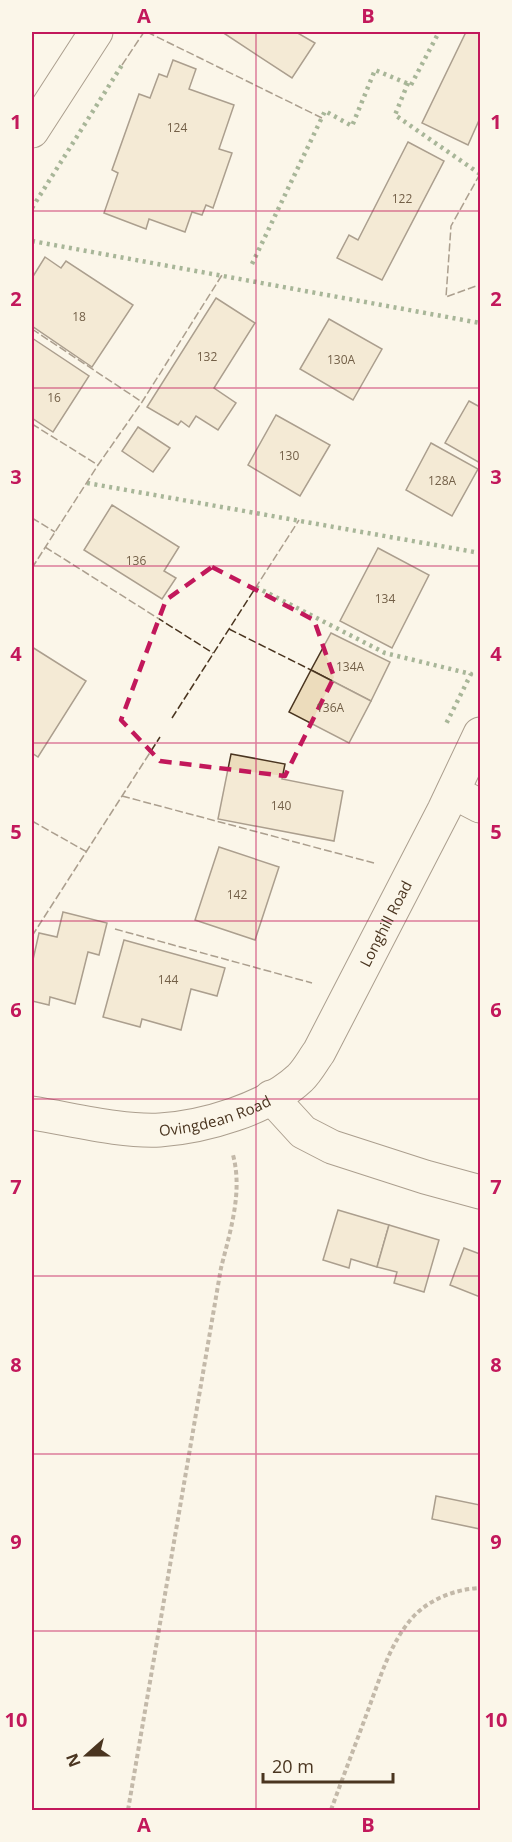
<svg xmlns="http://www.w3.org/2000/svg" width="512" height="1842" font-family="'Open Sans',sans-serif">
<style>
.building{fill:#ecdcbc;stroke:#4a3520;stroke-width:1.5}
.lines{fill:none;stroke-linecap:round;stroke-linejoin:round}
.minor-casing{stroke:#4a3520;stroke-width:35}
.path{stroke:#7f6f5c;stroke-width:4;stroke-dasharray:4.5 3;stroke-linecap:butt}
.minor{stroke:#fbf6e9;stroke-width:33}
.hedge{stroke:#436837;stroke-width:4.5;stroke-dasharray:3 4.5;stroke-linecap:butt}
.fence{stroke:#4a3520;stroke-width:1.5;stroke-dasharray:8 3;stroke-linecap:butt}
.marked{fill:none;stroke:#c2185b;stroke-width:4.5;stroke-dasharray:12 8;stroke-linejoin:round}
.grid{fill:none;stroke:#c2185b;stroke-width:1.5;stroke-opacity:0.55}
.labels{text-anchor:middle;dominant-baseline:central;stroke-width:4.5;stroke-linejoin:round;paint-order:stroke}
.number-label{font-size:12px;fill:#725f47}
.street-label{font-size:15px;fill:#4a3520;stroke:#fbf6e9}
.neatline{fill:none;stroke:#c2185b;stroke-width:2}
.grid-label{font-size:20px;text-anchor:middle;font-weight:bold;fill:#c2185b}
</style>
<rect width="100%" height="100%" fill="#fbf6e9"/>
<!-- building -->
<g class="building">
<polygon points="222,32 296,32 315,43 292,78"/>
<polygon points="466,32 480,32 480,118 468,145 422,123"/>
<polygon points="173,60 196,69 189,89 234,105 219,149 232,153 213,208 206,205 202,215 192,212 185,232 149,219 146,229 104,213 118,173 112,170 139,94 150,98 159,74 167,77"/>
<polygon points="408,142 444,161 382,280 337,258 349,235 358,240"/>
<polygon points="45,257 61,268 66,261 133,305 92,367 32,326 32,278"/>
<polygon points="216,298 255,323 214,388 236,403 218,430 196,416 189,427 181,421 178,425 147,407"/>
<polygon points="329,319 382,349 353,400 300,369"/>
<polygon points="32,338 89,376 53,432 32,418"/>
<polygon points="469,401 480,407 480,463 445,443"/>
<polygon points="276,415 330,445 300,496 248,465"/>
<polygon points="138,427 170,448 153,472 122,451"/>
<polygon points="431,443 478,469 452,516 406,490"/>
<polygon points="112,505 179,547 164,571 176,578 162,599 84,550"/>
<polygon points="378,548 429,575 392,648 340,621"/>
<polygon points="331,633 390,662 371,701 311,670"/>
<polygon points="32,647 86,681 38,757 32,753"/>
<polygon points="311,670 371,701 349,743 289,712"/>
<polygon points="231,754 285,764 282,779 343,791 334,841 218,819"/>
<polygon points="219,847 279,867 255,940 195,920"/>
<polygon points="63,912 107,923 99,955 88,952 75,1004 50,997 49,1005 32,1001 32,964 39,933 57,937"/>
<polygon points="124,940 225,968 217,996 191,989 181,1030 142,1019 140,1027 103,1017"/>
<polygon points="338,1210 389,1225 377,1267 351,1259 349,1268 323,1260"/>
<polygon points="389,1225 439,1240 424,1292 394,1283 397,1272 377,1267"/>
<polygon points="464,1248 480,1254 480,1297 450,1285"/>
<polygon points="436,1496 480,1505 480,1529 432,1519"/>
</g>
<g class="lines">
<defs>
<g id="minor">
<polyline points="32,131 96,32"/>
<polyline points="453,792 480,806"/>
<polyline points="271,1097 303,1132 332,1147 425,1177 480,1192"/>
<path id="s1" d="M32,1113C71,1119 121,1132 160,1130C204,1127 267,1109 300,1078C308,1070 313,1060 319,1052L444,810L480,734"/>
</g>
</defs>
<!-- minor casing -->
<use href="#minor" class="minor-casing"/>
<!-- path -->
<g class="path">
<path d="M128,1810L221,1268C230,1232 243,1192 233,1155"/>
<path d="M331,1810C344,1774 358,1738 371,1702C381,1675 390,1646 408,1623C424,1601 454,1589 480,1588"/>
</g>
<!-- minor -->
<use href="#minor" class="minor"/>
<!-- hedge -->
<g class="hedge">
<polyline points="408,83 395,115 480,174"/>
<polyline points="32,208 122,65"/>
<polyline points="32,241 480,323"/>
<polyline points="252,264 325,111 352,126 375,70 411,85 439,32"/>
<polyline points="87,483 480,553"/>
<polyline points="256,587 385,653 471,674 446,724"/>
</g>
<!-- fence -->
<g class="fence">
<polyline points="147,32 322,118"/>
<polyline points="122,65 144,32"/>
<polyline points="480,174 451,226 446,297 479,285 480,287"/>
<polyline points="32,329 142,402"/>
<polyline points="32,424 98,465"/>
<polyline points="32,518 55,532"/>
<polyline points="45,547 213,653"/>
<polyline points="32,568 98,465 142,402 222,275"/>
<polyline points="229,629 311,670"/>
<polyline points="172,718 299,520"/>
<polyline points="122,796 374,863"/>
<polyline points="32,821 87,852"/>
<polyline points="115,929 312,983"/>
<polyline points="32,936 160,737"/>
</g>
</g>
<!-- marked area -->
<path d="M0 0H512V1842H0ZM212,567L314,620L334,677L285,776L160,761L121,720L166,600Z" fill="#fbf6e9" fill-opacity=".55" fill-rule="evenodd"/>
<path class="marked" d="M212,567L314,620L334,677L285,776L160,761L121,720L166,600Z"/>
<!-- grid -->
<path class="grid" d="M256,32V1810M32,211H480M32,388H480M32,566H480M32,743H480M32,921H480M32,1099H480M32,1276H480M32,1454H480M32,1631H480"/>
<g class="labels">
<!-- number labels -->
<g class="number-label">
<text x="177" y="127">124</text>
<text x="402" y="198">122</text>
<text x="79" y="316">18</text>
<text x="207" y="356">132</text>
<text x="341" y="359">130A</text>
<text x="54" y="397">16</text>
<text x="289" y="455">130</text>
<text x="442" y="480">128A</text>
<text x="136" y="560">136</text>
<text x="385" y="598">134</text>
<text x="350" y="666">134A</text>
<text x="330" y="707">136A</text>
<text x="281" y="805">140</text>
<text x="237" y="894">142</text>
<text x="168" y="979">144</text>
</g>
<!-- street labels -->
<g class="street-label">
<text stroke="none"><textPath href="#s1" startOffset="458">Longhill Road</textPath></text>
<text stroke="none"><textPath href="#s1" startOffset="186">Ovingdean Road</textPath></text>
</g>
</g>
<!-- border -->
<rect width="512" height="1842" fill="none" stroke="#fbf6e9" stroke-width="66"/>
<!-- north arrow -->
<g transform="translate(87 1755) rotate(249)" stroke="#fbf6e9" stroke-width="4.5" paint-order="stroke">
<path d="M0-4.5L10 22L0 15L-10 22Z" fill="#4a3520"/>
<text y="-9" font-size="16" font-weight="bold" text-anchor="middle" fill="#4a3520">N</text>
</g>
<!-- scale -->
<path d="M263 1773v9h130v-9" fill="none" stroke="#4a3520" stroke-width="3"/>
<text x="272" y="1773" font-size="18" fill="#4a3520" stroke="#fbf6e9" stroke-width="4.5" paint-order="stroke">20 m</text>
<rect x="33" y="33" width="446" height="1776" class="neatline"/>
<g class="grid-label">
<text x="144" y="23">A</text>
<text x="368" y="23">B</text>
<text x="16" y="129">1</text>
<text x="496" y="129">1</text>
<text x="16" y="306">2</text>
<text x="496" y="306">2</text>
<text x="16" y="484">3</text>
<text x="496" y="484">3</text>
<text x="16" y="661">4</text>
<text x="496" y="661">4</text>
<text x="16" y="839">5</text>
<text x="496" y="839">5</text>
<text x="16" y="1017">6</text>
<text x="496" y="1017">6</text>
<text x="16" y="1194">7</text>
<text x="496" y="1194">7</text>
<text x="16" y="1372">8</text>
<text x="496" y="1372">8</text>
<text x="16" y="1549">9</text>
<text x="496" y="1549">9</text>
<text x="16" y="1727">10</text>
<text x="496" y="1727">10</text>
<text x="144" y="1832">A</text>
<text x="368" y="1832">B</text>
</g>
</svg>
